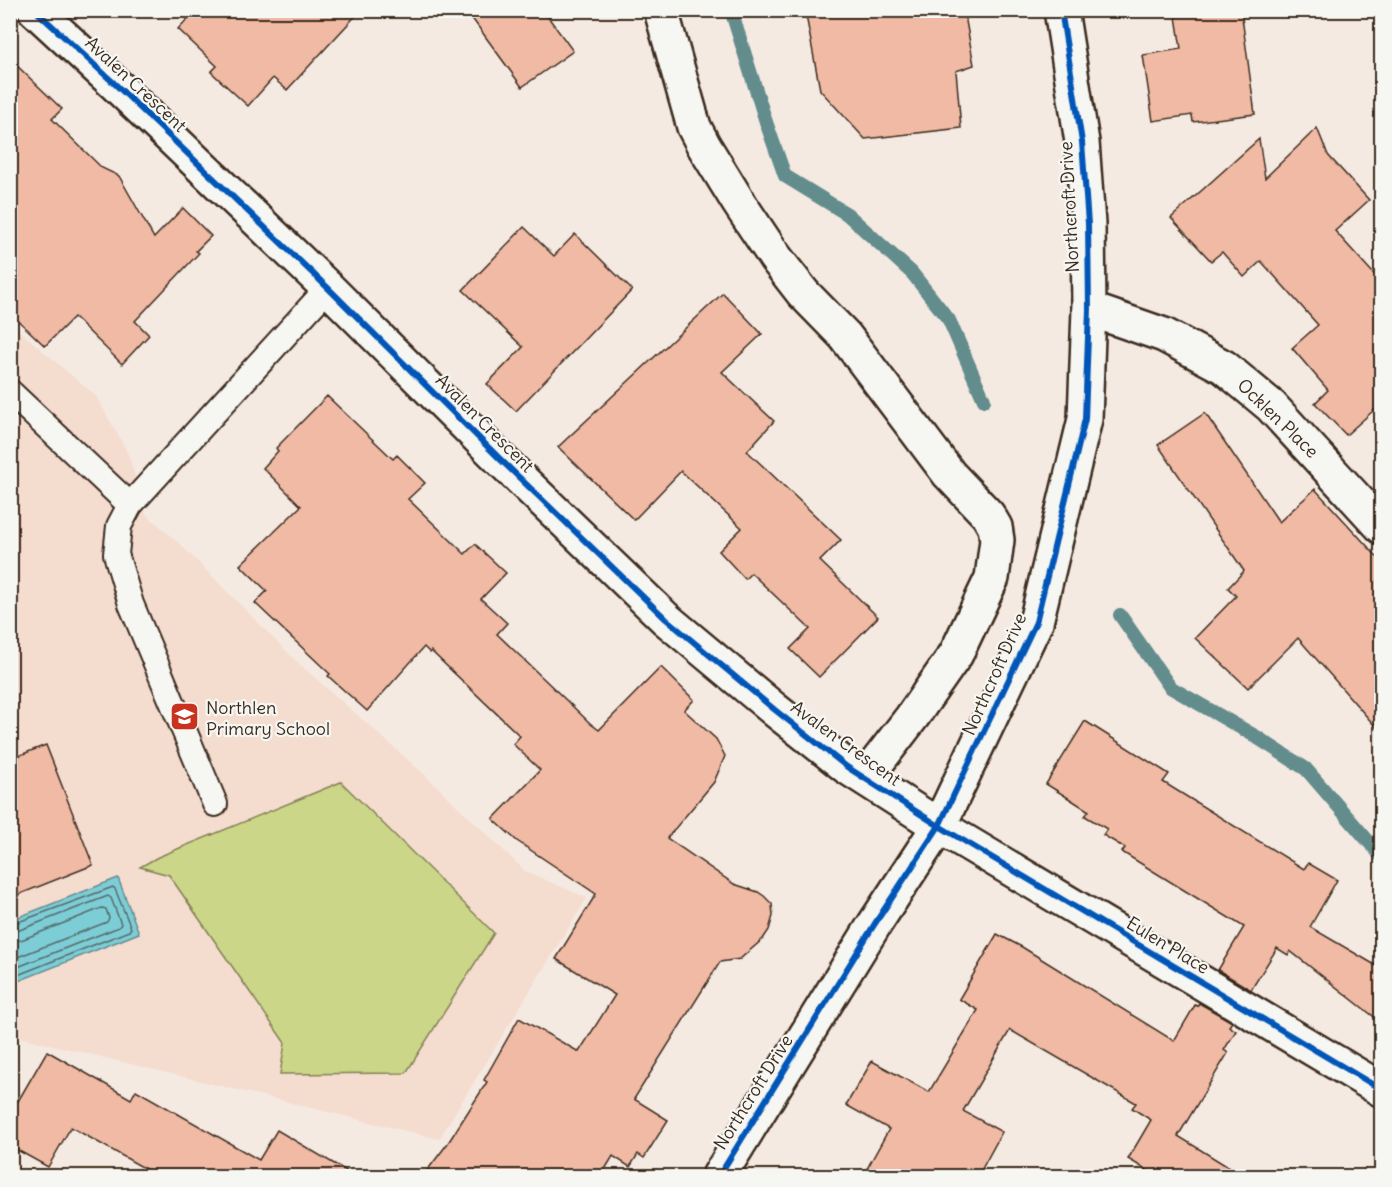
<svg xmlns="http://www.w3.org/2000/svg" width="1392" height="1187" font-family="Delius,sans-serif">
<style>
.built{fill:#f4dccf}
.green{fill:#cbd689;stroke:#838054;stroke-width:1.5}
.water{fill:#7dcdd7;stroke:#638c8d;stroke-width:1.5}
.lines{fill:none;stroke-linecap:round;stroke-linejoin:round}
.shore{stroke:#556b68;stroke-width:1.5}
.stream{stroke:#638c8d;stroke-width:14}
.building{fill:#f0baa4;stroke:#3b2a1e;stroke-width:1.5}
.lane-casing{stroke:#3b2a1e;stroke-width:28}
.street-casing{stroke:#3b2a1e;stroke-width:38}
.lane{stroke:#f6f6f2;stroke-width:24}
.street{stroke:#f6f6f2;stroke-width:33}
.cycleway-casing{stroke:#f6f6f2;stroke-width:10}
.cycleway{stroke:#0057b8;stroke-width:6}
.labels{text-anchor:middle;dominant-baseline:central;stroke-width:4.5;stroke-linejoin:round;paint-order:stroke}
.street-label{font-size:18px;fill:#3b2a1e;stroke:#f6f6f2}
.poi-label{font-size:18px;fill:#3b2a1e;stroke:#f6f6f2;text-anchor:start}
</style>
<rect width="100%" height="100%" fill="#f5eae2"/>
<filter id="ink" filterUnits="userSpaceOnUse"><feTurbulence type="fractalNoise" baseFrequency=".0167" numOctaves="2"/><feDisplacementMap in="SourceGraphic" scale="12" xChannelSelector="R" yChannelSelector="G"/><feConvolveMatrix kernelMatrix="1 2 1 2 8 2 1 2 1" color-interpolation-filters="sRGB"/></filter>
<g filter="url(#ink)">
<!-- built -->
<polygon class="built" points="11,324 96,396 128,453 146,514 179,543 295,660 424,774 525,871 587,898 439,1139 11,1035"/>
<!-- green -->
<polygon class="green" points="341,782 494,933 406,1073 280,1074 285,1043 169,875 140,867 158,857"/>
<!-- water -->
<polygon class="water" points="118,878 139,933 11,984 11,920"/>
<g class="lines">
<!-- shore -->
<g class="shore">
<polyline points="10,925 113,887 115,889 131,928 129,931 10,978"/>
<polyline points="10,932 17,931 108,896 111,898 121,924 119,927 10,970"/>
<polyline points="10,941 21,940 102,908 106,909 109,918 107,922 10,960"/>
</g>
<!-- stream -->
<g class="stream">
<polyline points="731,10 766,122 785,176 847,214 912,273 949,320 984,400"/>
<polyline points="1120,615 1170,687 1255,736 1306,769 1382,857"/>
</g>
</g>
<!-- building -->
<g class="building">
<polygon points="196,10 361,10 287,90 273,78 248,106 211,72 217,66 178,29"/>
<polygon points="466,10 543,10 573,51 522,87"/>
<polygon points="805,10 872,10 873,17 916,10 964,10 974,65 956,71 961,128 865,139 820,90"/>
<polygon points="1175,10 1241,10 1255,114 1193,122 1192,115 1153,121 1143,55 1181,49"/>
<polygon points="10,59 62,109 52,119 102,168 119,176 154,238 183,208 211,236 196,251 199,253 135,321 149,335 122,364 74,317 45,346 10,313"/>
<polygon points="1317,128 1328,155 1369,200 1335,231 1382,283 1382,403 1346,435 1315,403 1328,390 1292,348 1318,325 1261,261 1244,277 1222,252 1211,261 1171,218 1259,139 1265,178"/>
<polygon points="524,227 554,256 575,234 632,290 516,411 487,384 523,347 463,290"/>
<polygon points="723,293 762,334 722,372 774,421 747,451 841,540 820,561 878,617 819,677 790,649 810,629 751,573 745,579 719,551 742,528 681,471 634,520 558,447"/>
<polygon points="327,396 393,459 397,455 425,483 408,499 465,554 475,544 506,573 481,599 507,623 497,634 591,724 599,730 661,667 694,700 684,710 716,739 725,756 714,782 667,838 734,884 758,892 764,896 772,904 773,916 769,930 763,939 740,959 720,962 634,1099 668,1120 644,1158 638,1154 630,1167 613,1156 601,1176 423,1176 448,1143 487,1082 484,1080 519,1018 579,1052 615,995 556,959 596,894 517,841 493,819 540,770 513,744 520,736 431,651 430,653 424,647 367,711 328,676 330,674 255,603 267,591 240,565 301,506 263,468 278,451 276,448"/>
<polygon points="1205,413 1279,522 1315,489 1382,562 1382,734 1298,638 1248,688 1195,638 1236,596 1228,588 1244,571 1158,445"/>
<polygon points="1085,721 1169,774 1163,782 1304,869 1308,863 1337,880 1310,927 1382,969 1382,1023 1290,951 1288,955 1277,948 1251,990 1218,970 1244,927 1122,852 1125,848 1103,835 1107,829 1085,816 1089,811 1046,784"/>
<polygon points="46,745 93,865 10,898 10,759"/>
<polygon points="997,934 1022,947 1174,1041 1195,1005 1197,1006 1199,1003 1232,1022 1229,1026 1236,1031 1224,1050 1228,1053 1178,1136 1243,1176 1157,1176 1128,1159 1151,1120 1132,1108 1136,1103 1010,1030 963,1111 1002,1132 978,1176 863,1176 889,1129 846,1105 872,1061 929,1092 978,1010 959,999"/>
<polygon points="47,1051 131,1099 136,1090 259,1160 277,1130 355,1176 158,1176 71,1127 48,1167 10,1146 10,1115"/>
</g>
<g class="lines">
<defs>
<g id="lane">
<polyline points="10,392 130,505"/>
<polyline points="215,804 131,604 116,554 119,526 130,505 328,288"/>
</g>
<g id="street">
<polyline points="35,10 115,84 328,288 501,460 666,619 775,710 847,767 939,826 1382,1090"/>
<polyline points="661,10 694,127 704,146 739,203 775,257 803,293 845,336 949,474 988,515 995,527 997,540 992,578 956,654 912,717 865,778"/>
<polyline points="1089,309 1164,335 1224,367 1271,406 1382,527"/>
<polyline points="719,1176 874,925 939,826 1036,622 1085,419 1089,309 1088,224 1082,142 1061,10"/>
</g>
</defs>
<!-- lane casing -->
<use href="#lane" class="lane-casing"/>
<!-- street casing -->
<use href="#street" class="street-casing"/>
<!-- lane -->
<use href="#lane" class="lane"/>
<!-- street -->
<use href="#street" class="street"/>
<defs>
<g id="cycleway">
<polyline points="35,10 115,84 328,288 501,460 666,619 775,710 847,767 939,826 1382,1090"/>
<polyline points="719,1176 874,925 939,826 1036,622 1085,419 1089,309 1088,224 1082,142 1061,10"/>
</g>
</defs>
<!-- cycleway casing -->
<use href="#cycleway" class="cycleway-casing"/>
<!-- cycleway -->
<use href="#cycleway" class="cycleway"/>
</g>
</g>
<!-- icons -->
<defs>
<symbol id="school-square" viewBox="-11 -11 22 22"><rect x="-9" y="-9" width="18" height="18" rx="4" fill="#c8321e" stroke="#f6f6f2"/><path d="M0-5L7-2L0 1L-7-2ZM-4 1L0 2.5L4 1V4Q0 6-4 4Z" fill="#fff"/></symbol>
</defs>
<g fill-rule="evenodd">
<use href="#school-square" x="168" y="700" width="33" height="33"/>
</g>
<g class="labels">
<!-- street labels -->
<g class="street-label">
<text transform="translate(136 84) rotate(43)">Avalen Crescent</text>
<text transform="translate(1069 207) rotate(-93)">Northcroft Drive</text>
<text transform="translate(1278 418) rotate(44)">Ocklen Place</text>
<text transform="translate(485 423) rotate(45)">Avalen Crescent</text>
<text transform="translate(994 674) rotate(-66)">Northcroft Drive</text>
<text transform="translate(846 743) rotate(36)">Avalen Crescent</text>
<text transform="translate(1168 945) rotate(31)">Eulen Place</text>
<text transform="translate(753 1092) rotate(-58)">Northcroft Drive</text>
</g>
<!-- poi labels -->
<g class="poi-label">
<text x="206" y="707">Northlen<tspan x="206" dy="21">Primary School</tspan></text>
</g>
</g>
<!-- margin -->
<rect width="1392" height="1187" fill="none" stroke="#f6f6f2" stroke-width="36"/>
<rect x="18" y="18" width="1356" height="1151" fill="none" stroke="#3b2a1e" stroke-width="2" filter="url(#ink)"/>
</svg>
